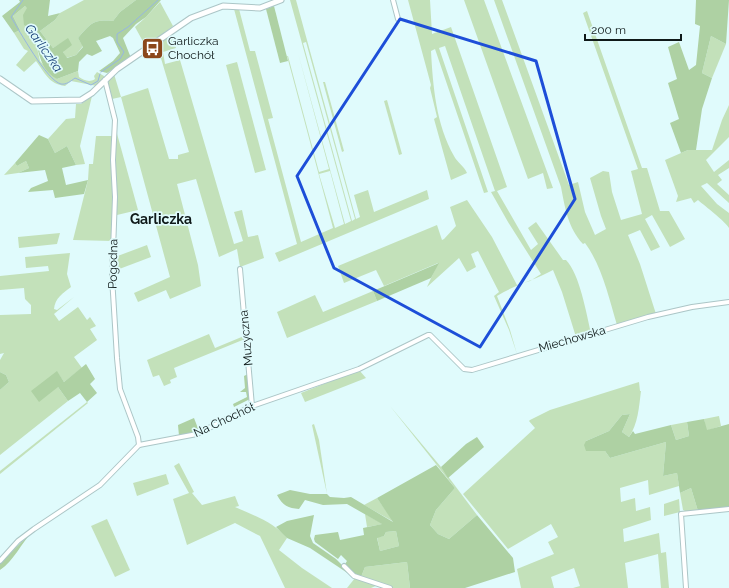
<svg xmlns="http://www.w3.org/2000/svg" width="729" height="588" font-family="Raleway,sans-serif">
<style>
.green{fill:#c3e1ba;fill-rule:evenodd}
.forest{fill:#aed1a3;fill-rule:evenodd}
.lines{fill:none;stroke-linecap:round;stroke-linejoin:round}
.stream{stroke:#96b6e2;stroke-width:1}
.minor-casing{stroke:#acc6c7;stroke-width:6}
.tertiary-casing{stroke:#acc6c7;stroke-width:7}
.minor{stroke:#fff;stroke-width:4}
.tertiary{stroke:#fff;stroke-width:5}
.marked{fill:none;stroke:#1d4ed8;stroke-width:3;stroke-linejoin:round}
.labels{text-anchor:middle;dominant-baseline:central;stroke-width:3.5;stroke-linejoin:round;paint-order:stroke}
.poi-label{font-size:12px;fill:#0f1919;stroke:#e0fbfc;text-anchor:start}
.street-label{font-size:12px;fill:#0f1919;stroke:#e0fbfc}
.water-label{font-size:13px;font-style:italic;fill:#1a4279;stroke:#e0fbfc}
.quarter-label{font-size:14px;font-weight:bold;fill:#0f1919;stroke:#e0fbfc}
</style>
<rect width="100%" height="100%" fill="#e0fbfc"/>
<!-- green -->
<g class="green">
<path d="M84,0H136L120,12L113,21C93,19 91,23 78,38L83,46L76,55L66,58L63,52L68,39L53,48L40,31L55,20L60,13Z"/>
<path d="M290,0H296L356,219L360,217L354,195L368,190L374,212L427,190L429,199L279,262L275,253L297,244L234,9H239L250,51H255L273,118L268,119L301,242L333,228L287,56H288L319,172L329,169L298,53L345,224L351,221ZM306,42L355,219L352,221L303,43ZM330,171L344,224L335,228L319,174Z"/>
<path d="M408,0H430L432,34L451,27L507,187L497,191L531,250L538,244L528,228L536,222L563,260H566C580,275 586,312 591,333L576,337L562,292L553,270C535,280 514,285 497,296L510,330L517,354L509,330L494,296L499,292L478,251L471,254L476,267L467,272L459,258L427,287L438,263L384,286L376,270L344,283L338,266L437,225L442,240L444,239L456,226L450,207L467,200L492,237L517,285L530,281L541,274L508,222L491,192L495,191L445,46L439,48L488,192L484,193L435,49L431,51C433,87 436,124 454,156C457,162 464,166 467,173L451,180L434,119L437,117L430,88L431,85Z"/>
<polygon points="464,0 484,0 553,188 547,189 543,173 528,179"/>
<path d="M494,0H502L569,185L578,182L585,212L595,235L606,229L601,216L590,178L603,171L609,172L612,192L621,220L642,214L631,171L638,169L583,13L587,11L642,168H647L660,211H669L685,239L670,247L652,215L645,219L660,247L651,251L640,230L628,235L640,264L656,314L617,325C609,298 602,266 585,243L583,244C568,228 565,208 561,187Z"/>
<polygon points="160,2 173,26 146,47 135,27 146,17"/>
<path d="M25,6L28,8L40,61L57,79L78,71L79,77C84,80 89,83 95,79L94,76L97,72L104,76V79L97,86L71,81L65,86C49,84 45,73 36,61L24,72L16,65L28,51L24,49L14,33L20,30L13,16Z"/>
<path d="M172,35L176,48L163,52L165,64L180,60L234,244L243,241L234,212L242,210L248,237L258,235L264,258L240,267L237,249L219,257L196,179L177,184L198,265L201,286L170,299L166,290L138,302L134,293L170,277L121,97L112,99C109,88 104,82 114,74L121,97L148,88L169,159H178V155L189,152L157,45Z"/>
<polygon points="711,36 726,44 712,78 702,73"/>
<polygon points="237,62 266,170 255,173 226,65"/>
<polygon points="323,82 325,82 344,151 342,152"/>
<polygon points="92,96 80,146 85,164 76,165 67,146 55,153 48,139 66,119 75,118 76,104 81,104"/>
<polygon points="387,100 402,154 399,155 384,101"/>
<path d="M729,105V137L706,160L714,172L729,160V168L718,175L722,180L717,184L729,195V203L707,183L701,186L717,204L729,213V228C725,221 706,207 698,200L694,203L691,198L676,202L678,196L665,160L688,150H712L722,120Z"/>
<polygon points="116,130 138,210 117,215 115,160"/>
<polygon points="96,136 112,136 113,193 112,241 73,240 88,180 89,164 93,164"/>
<polygon points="26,161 29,168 18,173 4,175 15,163 17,166"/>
<polygon points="60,233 57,244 19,248 18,237"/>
<polygon points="147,245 151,257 114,271 115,257"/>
<path d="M70,253L67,274L71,287C63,293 55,298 54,309L57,310L74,297L54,314L59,321L78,307L87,320L90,317L96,326L90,329L97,340L74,357L82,368L64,382L57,372L58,387L68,401L0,455V390L9,382L6,375L0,372V360L4,353L0,354V315L31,314V305L25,299L24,288L0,290V276L49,271L48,266L26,268L25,257Z"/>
<polygon points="373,291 377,301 287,338 277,312 315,295 323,312"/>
<polygon points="209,334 215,348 244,336 245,339 174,368 177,377 170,380 171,383 164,386 159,375 153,377 147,360"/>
<polygon points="359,370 366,378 305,402 301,393"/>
<path d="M639,382L640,391H641C639,407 638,424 629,437L622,432L630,414L622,415L609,431L586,441V451H605L610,458L666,442L663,476L677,473L679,486L649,495L648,480L620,488L621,502L635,498L636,511L650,507L651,520L623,529L624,542L659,533L661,553L666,552L669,588H661L658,554L625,563L628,588H573L580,586L574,568L551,577L554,588H521L517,569L554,554L548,542L558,537L551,524L508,549L463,494L535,428L529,421L530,420L550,410Z"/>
<polygon points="87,402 88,403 0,474 0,471"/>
<polygon points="390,406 441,467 477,515 449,539 438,534 430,525 436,510 455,488"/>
<polygon points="719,416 721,426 706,431 704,419"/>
<polygon points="687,422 689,436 676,440 671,425"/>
<polygon points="314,424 319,440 327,494 312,425"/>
<path d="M179,463L194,492L192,493L202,505L235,496L239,506L235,507C253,515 275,523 287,538L279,550L302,568L332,588H285L260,536L235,523L187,545L173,499L189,493L175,468L174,466Z"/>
<polygon points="166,474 169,484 137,496 133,483"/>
<polygon points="691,488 698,511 687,512 683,510 680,493"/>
<polygon points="377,498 394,522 364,505"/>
<polygon points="679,499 680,512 664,516 664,504"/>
<polygon points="365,514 383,524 367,527"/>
<polygon points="107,519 130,570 115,577 91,526"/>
<polygon points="396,531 399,546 380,551 377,537 384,536 386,532"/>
<polygon points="407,562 410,588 393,588 361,577 365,567"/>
<polygon points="355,578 378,585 371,588 347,588"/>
</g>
<!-- forest -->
<g class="forest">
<path d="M19,0H50L48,16L60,13L55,20L40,31L53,48L68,38L72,45L63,52L67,58L76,55L83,47L78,38C91,23 93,19 113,21L120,12L136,0H161L146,17L136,24L123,38L131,58L107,73L99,71L113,61L120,53L113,38L110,36L96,41L102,51L92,56L87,54L79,62L78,71L57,79C44,72 40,60 37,46L51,56L48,50L36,39L33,29L24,25L23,15L27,8L25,6L13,16L20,30L14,33L2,16L20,2Z"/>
<polygon points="696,0 729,0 726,44 711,36 702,73 712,78 702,109 696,150 688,150 681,153 670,123 679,119 668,83 677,79 668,47 679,42 689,70 696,65 700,26 695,24"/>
<polygon points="274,6 288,61 280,63 266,9"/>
<polygon points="39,135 48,139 55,153 67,146 76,165 62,168 66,185 88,180 84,194 55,198 53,190 28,192 31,188 48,181 45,170 18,173 29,168 26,161 17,166 15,163"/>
<polygon points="439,263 431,278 377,301 373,291"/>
<polygon points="86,364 95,379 90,384 97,393 87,402 80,393 68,401 58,387 39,402 31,391 57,371 64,382"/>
<polygon points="0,372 6,375 9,382 0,390"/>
<polygon points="248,374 250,399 234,407 233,404 247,397 246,392 240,392 245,388 244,376"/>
<polygon points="630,414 622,432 629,437 633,431 635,434 671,425 676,440 689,436 687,422 704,419 707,430 729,424 729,509 698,511 691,488 680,493 677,473 663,476 666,442 610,458 605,451 586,451 584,445 586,441 609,431 622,415"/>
<polygon points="194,418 199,431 179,436 178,425"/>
<polygon points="477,437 484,447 448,478 441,467 466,444"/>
<path d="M436,465L455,488L436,510L430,525L438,534L449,539L477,515L513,558L515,572L465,588H410L407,562L365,567L361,577L353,573L345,564L347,561L341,555L338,559L315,542L314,539L315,535L338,532L340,540L364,535L363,528L382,524L347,504L323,505L305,500L299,509C288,508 283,506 277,495L290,490L310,494H327L330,497L344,498L351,497L393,522L377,498ZM396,531L399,546L380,551L377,538L384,536L386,532Z"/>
<polygon points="314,515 310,536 313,543 336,559 355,578 310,548 287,538 276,527 287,521"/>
<path d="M33,531C21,543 14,561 0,570V563Z"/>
</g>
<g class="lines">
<!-- stream -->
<g class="stream">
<path d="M23,0L11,17C19,30 47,81 61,84C66,85 71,81 75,78L91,85L98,81L100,74"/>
<polyline points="101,72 120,59 124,52 117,42 117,34 128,27 158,0"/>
</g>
<defs>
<g id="minor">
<polyline points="393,0 398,19"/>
<polyline points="105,80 115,120 113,160 115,197 112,277 117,358 120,389 138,437 139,445"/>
<polyline points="240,269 252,406"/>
<polyline points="0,561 18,541 34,529 100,485 139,445 197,434 252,406 359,369 428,335 430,335 464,369 472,370 648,317 692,307 729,302"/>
<polyline points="344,566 354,576 390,588"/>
<polyline points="686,588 681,514 729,509"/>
</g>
<polyline id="tertiary" points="0,79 32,101 81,100 92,93 117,69 191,18 223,6 260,8 281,0"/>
</defs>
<!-- minor casing -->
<use href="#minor" class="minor-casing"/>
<!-- tertiary casing -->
<use href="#tertiary" class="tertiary-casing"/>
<!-- minor -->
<use href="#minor" class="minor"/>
<!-- tertiary -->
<use href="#tertiary" class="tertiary"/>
</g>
<!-- marked area -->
<path class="marked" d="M400,19L536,61L575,199L480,347L334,268L297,176Z"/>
<!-- icons -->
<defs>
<symbol id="bus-square" viewBox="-11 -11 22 22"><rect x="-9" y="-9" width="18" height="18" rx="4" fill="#8b471b" stroke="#e0fbfc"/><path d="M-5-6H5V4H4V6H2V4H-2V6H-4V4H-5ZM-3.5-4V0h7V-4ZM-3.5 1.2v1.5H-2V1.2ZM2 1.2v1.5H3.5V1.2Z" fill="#fff"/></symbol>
</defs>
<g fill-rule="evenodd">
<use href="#bus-square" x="140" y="36" width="25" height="25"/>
</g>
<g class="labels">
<!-- poi labels -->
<g class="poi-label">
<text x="168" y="41">Garliczka<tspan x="168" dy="14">Chochół</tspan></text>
</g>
<!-- street labels -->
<g class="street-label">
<text transform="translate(113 264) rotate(-89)">Pogodna</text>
<text transform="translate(246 338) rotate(-95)">Muzyczna</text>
<text transform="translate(572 339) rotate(-16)">Miechowska</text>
<text transform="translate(224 420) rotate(-25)">Na Chochół</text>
</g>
<!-- water labels -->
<g class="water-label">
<text transform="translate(44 48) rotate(55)">Garliczka</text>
</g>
<!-- quarter labels -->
<g class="quarter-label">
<text x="161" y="219">Garliczka</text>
</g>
</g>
<!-- scale -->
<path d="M585 34v6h96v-6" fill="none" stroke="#0f1919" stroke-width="2"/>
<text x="591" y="34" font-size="12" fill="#0f1919" stroke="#e0fbfc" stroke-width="3" paint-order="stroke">200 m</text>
</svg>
